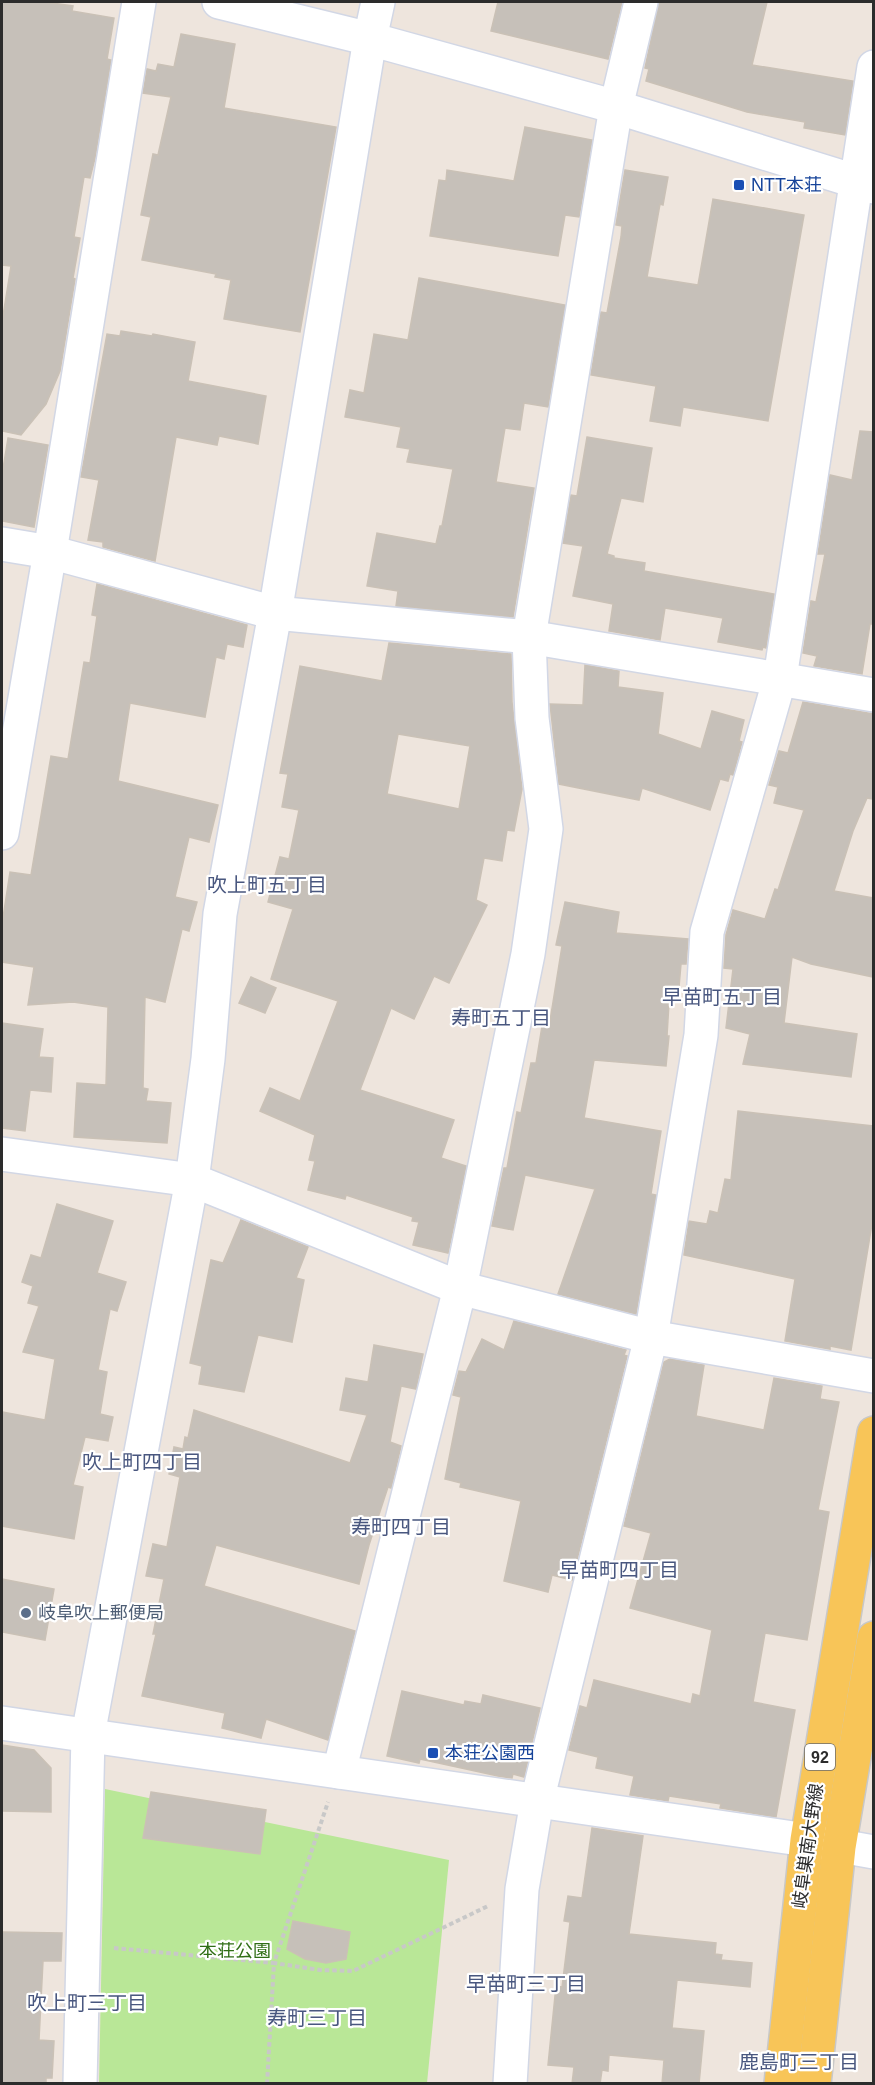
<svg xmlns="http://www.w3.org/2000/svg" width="875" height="2085" font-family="Helvetica,'Noto Sans JP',sans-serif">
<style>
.green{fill:#b9e797}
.building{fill:#c6c0b9;stroke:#cac1b6;stroke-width:1.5;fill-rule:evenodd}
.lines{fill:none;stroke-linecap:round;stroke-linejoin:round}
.minor-casing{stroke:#d2d7e5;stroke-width:36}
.major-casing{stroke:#c8c8c8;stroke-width:36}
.path{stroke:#c8c8c8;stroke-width:4;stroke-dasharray:4.5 3;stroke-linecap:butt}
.minor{stroke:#fff;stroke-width:33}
.major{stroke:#f8c558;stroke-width:33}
.transit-dot{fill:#1a4fb4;stroke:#fff;stroke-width:2}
.service-dot{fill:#5c6f8a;stroke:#fff;stroke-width:2}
.labels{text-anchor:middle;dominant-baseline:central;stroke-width:4.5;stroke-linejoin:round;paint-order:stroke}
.shield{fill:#fff;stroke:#6b6b6b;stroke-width:1.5}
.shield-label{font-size:16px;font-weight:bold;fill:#2c2c2c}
.transit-label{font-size:18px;fill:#164399;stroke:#fff;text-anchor:start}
.service-label{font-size:18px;fill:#4e5e75;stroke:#fff;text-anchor:start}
.street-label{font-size:18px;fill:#2c2c2c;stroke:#fff}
.park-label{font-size:18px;fill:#306e16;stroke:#fff}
.neighbourhood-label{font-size:20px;fill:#49577f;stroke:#fff}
</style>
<rect width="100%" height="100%" fill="#eee5dd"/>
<!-- green -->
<polygon class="green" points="105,1789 449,1860 427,2083 99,2084"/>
<!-- building -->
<g class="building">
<polygon points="2,2 45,2 73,6 72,11 114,18 107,59 111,60 95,158 90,178 84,177 74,237 80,238 73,278 75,279 60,371 46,404 21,435 2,431 2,322 11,266 2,265"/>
<polygon points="498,2 622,2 608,59 491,31"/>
<polygon points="659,2 767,2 752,65 853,81 845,135 804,128 805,122 747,112 646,81 649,69 645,68"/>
<polygon points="181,34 235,44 224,108 336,127 300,332 224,319 231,280 215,277 216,274 142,260 151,217 141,215 153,154 158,155 171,97 143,93 147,69 156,71 158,64 174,67"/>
<polygon points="525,127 592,140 579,217 565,215 558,256 430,236 439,180 446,181 447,170 514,181"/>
<polygon points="625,170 668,177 663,205 660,204 647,277 698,285 713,199 804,215 768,421 683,407 680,426 650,421 656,386 591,375 601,312 607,313 621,237 622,226 616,225"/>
<polygon points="419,278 565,305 548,407 524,403 520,430 505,428 496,482 534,488 513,617 396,606 398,591 367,586 377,533 436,544 440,526 442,526 453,469 407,462 410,449 397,447 401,427 345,417 350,390 364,393 374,334 408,340"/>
<polygon points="121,331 152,336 153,334 195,342 188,381 266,396 258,444 219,436 217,445 176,437 155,561 103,547 103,542 88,540 99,480 81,477 107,334 120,336"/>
<polygon points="860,431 873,432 873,624 870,624 862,674 814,666 817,656 803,653 811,601 816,602 825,554 818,554 830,475 852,480"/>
<polygon points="587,437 652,448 643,502 621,498 607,554 614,556 614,558 645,563 644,571 774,594 766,648 763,647 762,650 718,642 723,618 665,608 660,640 609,631 613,604 573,596 583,546 563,543 571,495 577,496"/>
<polygon points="8,438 48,445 34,527 2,521 2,475"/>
<polygon points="97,584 247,625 243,647 227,644 224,659 216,657 205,717 130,703 118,781 218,805 209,842 189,837 175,897 197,902 189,931 182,929 165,1002 145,997 143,1088 148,1089 146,1101 171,1103 167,1143 74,1137 77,1083 106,1085 108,1007 73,1002 28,1005 34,967 2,962 2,924 10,872 31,875 51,756 68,759 84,662 90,663 97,616 92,615"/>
<path d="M389,643L511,654L512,702L522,789L514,831L507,830L502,861L484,858L476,900L487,905L449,983L434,976L414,1019L391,1008L360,1090L454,1120L441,1158L466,1166L448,1253L413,1245L419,1222L412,1221L413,1217L346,1195L345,1199L308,1190L315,1161L309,1160L315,1135L260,1111L270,1088L300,1101L338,1001L271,979L293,909L268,902L280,857L289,859L299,810L282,807L288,774L280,773L300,666L382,681ZM398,734L470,746L459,809L387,794Z"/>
<polygon points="585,665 619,671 618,687 663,693 658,734 701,749 712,711 744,720 739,741 742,742 733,775 730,774 728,781 720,779 710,810 642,788 639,800 559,784 550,704 583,705"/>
<polygon points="803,702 873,714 873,799 867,798 853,831 834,891 873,898 873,977 811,964 792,957 784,1023 857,1034 851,1077 743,1064 750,1034 726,1028 733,969 724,968 726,935 733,910 765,919 775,889 778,890 804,810 774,803 778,787 769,785 779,751 788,753"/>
<polygon points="565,902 619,912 616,933 688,939 686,964 681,964 679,987 670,986 667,1036 669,1036 666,1066 594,1060 584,1118 661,1131 651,1194 656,1195 636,1314 558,1294 595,1189 525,1175 513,1230 492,1226 504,1168 507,1168 517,1112 521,1113 531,1063 536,1063 543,1020 550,1021 562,946 556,945"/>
<polygon points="251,977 276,988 265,1013 239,1003"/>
<polygon points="2,1023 43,1029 39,1057 53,1058 51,1092 30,1090 25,1131 2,1128"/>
<polygon points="738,1111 873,1126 873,1218 851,1350 830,1346 830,1349 785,1341 795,1279 684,1255 689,1221 707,1224 710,1211 718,1213 725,1179 731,1180"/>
<polygon points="57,1204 113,1221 97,1273 126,1282 117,1311 110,1309 98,1370 107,1372 100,1414 113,1417 108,1441 85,1437 73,1485 83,1487 74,1539 2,1526 2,1412 45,1420 55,1359 23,1352 39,1306 28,1303 33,1286 22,1282 31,1255 41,1258"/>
<polygon points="241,1220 308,1247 296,1278 304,1280 292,1342 258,1335 244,1392 199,1384 202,1366 190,1363 211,1260 223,1263"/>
<polygon points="514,1321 626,1350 624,1355 627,1356 572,1580 552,1575 548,1592 504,1581 521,1501 460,1487 461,1483 445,1479 461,1397 453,1395 459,1371 466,1372 482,1339 504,1350"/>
<polygon points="374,1345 423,1354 416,1389 401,1386 390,1442 401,1446 391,1488 388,1487 369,1545 359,1584 216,1545 204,1586 355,1631 328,1740 266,1719 261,1738 222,1728 225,1713 142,1696 156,1634 153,1634 164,1579 146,1576 153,1544 167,1547 180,1477 169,1474 174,1447 183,1449 185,1437 188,1438 194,1410 350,1463 367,1415 340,1410 346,1378 368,1382"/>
<polygon points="670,1359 704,1365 696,1416 764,1430 774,1378 822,1386 820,1399 839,1402 818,1510 829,1512 807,1640 765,1633 753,1702 795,1710 776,1817 720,1808 721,1804 669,1796 668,1801 630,1795 634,1776 596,1768 598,1757 569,1750 580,1706 587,1708 594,1680 691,1704 693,1694 700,1696 712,1630 630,1608 651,1533 624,1526 664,1362"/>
<polygon points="2,1579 54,1589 45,1640 2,1632"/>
<polygon points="402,1691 464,1705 465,1701 481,1704 483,1695 540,1708 524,1777 513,1774 512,1778 498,1776 420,1759 419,1763 387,1756"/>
<polygon points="2,1745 34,1750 51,1768 51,1812 2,1811"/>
<polygon points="151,1792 266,1810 260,1854 143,1838"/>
<polygon points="592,1828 643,1836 629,1934 716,1943 715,1954 722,1955 721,1960 752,1963 750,1987 677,1980 672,2028 704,2031 699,2084 662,2084 664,2060 609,2055 608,2071 602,2070 600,2084 572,2084 574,2067 548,2065 556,1986 562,1987 570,1922 564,1921 568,1896 582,1898"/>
<polygon points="293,1921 350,1932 346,1959 326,1963 305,1959 287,1949"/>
<polygon points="2,1932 62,1933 61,1961 43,1961 39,2040 54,2041 52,2078 46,2078 46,2084 2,2084"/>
</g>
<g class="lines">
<defs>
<g id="minor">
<polyline points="219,2 370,39 616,107 874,187"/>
<polyline points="2,544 50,552 275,613 529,637 874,695"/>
<polyline points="2,833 50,552 139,2"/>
<polyline points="2,1154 192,1180 460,1288 651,1337 874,1376"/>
<polyline points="2,1723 807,1840 874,1852"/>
<polyline points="339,1772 460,1288 528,954 546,829 532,718 529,637 616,107 641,2"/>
<polyline points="80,2084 88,1735 192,1180 208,1059 220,914 275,613 370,39 378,2"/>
<polyline points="510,2084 522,1889 537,1801 651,1337 701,1035 707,932 780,678 874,67"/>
</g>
<g id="major">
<polyline points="781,2084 807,1840 874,1433"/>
<polyline points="814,2084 839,1847 874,1638"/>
</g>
</defs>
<!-- minor casing -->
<use href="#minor" class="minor-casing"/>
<!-- major casing -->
<use href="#major" class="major-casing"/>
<!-- path -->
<g class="path">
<polyline points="114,1948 274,1963 328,1802"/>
<polyline points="267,2084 274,1963 320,1970 353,1971 488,1906"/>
</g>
<!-- minor -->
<use href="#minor" class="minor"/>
<!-- major -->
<use href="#major" class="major"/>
</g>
<!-- markers -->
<g class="transit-dot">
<rect x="733" y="179" width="12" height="12" rx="3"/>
<rect x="427" y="1747" width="12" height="12" rx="3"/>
</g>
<circle class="service-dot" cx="26" cy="1613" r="6"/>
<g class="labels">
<!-- shield labels -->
<rect class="shield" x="805" y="1744" width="30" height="26" rx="4.5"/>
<g class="shield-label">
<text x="820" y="1757">92</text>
</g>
<!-- transit labels -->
<g class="transit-label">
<text x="751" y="185">NTT本荘</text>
<text x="445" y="1753">本荘公園西</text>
</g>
<!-- service labels -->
<g class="service-label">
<text x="38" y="1613">岐阜吹上郵便局</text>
</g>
<!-- street labels -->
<g class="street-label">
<text transform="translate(808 1846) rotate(-82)">岐阜巣南大野線</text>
</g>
<!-- park labels -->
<g class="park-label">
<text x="235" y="1951">本荘公園</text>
</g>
<!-- neighbourhood labels -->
<g class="neighbourhood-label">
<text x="267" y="885">吹上町五丁目</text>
<text x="722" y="997">早苗町五丁目</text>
<text x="501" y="1018">寿町五丁目</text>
<text x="142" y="1462">吹上町四丁目</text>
<text x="401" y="1527">寿町四丁目</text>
<text x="619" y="1570">早苗町四丁目</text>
<text x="526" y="1984">早苗町三丁目</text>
<text x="87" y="2003">吹上町三丁目</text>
<text x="317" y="2018">寿町三丁目</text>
<text x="799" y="2062">鹿島町三丁目</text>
</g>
</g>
<!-- border -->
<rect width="875" height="2085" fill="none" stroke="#2c2c2c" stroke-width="6"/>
</svg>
